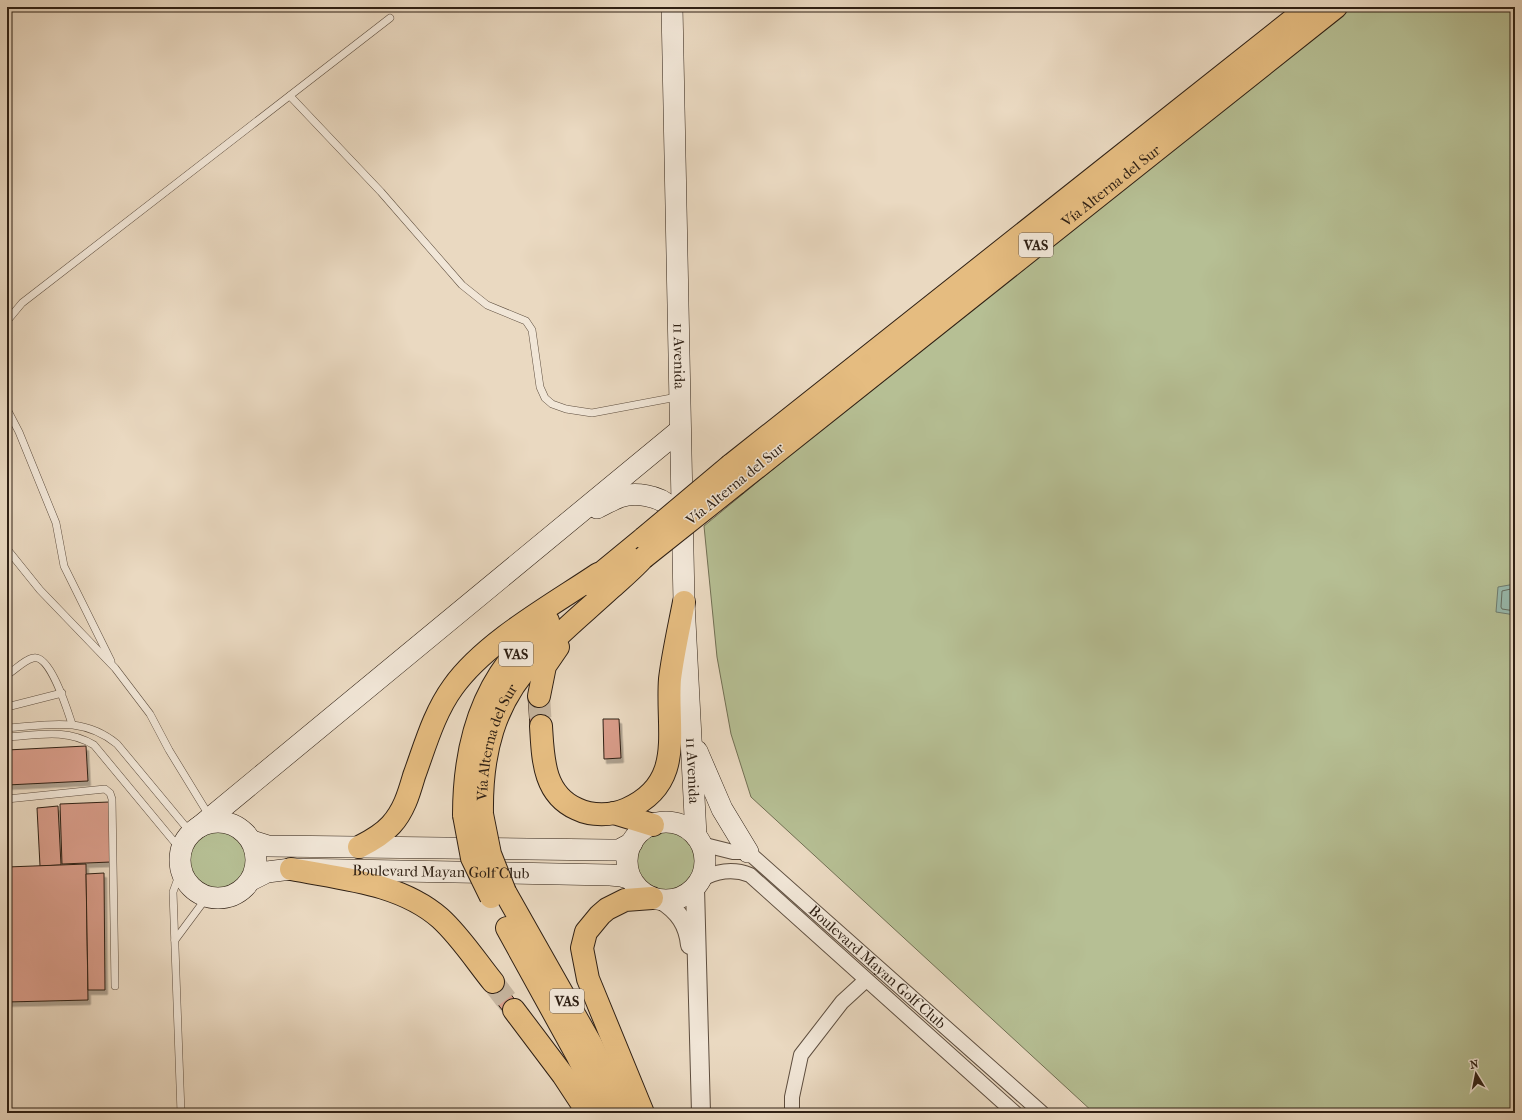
<svg xmlns="http://www.w3.org/2000/svg" width="1522" height="1120" font-family="'IM FELL French Canon',serif">
<style>
.green{fill:#b6bf94;stroke:#727054}
.water{fill:#98baae;stroke:#6e7c70}
.lines{fill:none;stroke-linecap:round;stroke-linejoin:round}
.shore{stroke:#646d61;stroke-width:1}
.building{fill:#d89c89;stroke:#2f2014;filter:url(#shadow)}
.trunk-tunnel{stroke:#c5b49e;stroke-width:22;stroke-dasharray:22 11;stroke-linecap:butt}
.service-casing{stroke:#5e4e3f;stroke-width:8}
.minor-casing{stroke:#5e4e3f;stroke-width:16}
.tertiary-casing{stroke:#5e4e3f;stroke-width:20}
.secondary-casing{stroke:#2f2014;stroke-width:22}
.trunk-casing{stroke:#2f2014;stroke-width:24}
.service{stroke:#f1e6d7;stroke-width:7}
.minor{stroke:#f1e6d7;stroke-width:14}
.tertiary{stroke:#f1e6d7;stroke-width:18}
.secondary{stroke:#f1e6d7;stroke-width:21}
.trunk{stroke:#e5bc80;stroke-width:22}
.trunk-bridge-casing{stroke:#2f2014;stroke-width:24;stroke-linecap:butt}
.trunk-bridge{stroke:#e5bc80;stroke-width:22}
.labels{text-anchor:middle;dominant-baseline:central;stroke-width:3;stroke-linejoin:round;paint-order:stroke}
.shield{fill:#f1e6d7;stroke:#695b4e;stroke-width:1}
.shield-label{font-size:14px;font-weight:bold;fill:#2f2014}
.street-label{font-size:15px;fill:#2f2014;stroke:#f1e6d7}
</style>
<defs>
<filter id="shadow"><feDropShadow dx="2.5" dy="4.5" stdDeviation="0" flood-color="#0004"/></filter>
</defs>
<rect width="100%" height="100%" fill="#ead9c1"/>
<filter id="stains"><feTurbulence type="fractalNoise" baseFrequency=".005" numOctaves="4"/><feColorMatrix values="0 0 0 0 .2 0 0 0 0 .09 0 0 0 0 .02 0 0 0 .5 -.17"/></filter>
<radialGradient id="worn" r=".72"><stop offset=".6" stop-color="#630" stop-opacity="0"/><stop offset="1" stop-color="#630" stop-opacity=".3"/></radialGradient>
<!-- green -->
<g class="green">
<polygon points="1335,7 1515,7 1515,1113 1094,1113 751,797 731,734 717,657 704,526"/>
<circle cx="218" cy="860" r="31"/>
<circle cx="667" cy="862" r="31"/>
</g>
<!-- water -->
<polygon class="water" points="1515,584 1515,615 1496,612 1498,587"/>
<g class="lines">
<!-- shore -->
<polyline class="shore" points="1515,588 1502,591 1501,607 1502,609 1515,611"/>
</g>
<!-- building -->
<g class="building">
<polygon points="545,695 546,726 530,726 528,696"/>
<polygon points="603,719 619,719 621,758 604,759"/>
<polygon points="86,746 88,781 7,785 7,750"/>
<polygon points="109,802 111,862 62,864 60,804"/>
<polygon points="58,806 61,865 40,866 37,808"/>
<polygon points="86,864 88,1000 7,1002 7,867"/>
<polygon points="104,873 105,990 88,990 86,874"/>
<polygon points="498,978 520,1006 507,1016 485,988"/>
</g>
<g class="lines">
<!-- trunk-tunnel -->
<g class="trunk-tunnel">
<polyline points="539,696 541,726"/>
<polyline points="493,982 514,1010"/>
</g>
<defs>
<g id="service">
<polyline points="290,96 381,192 462,285 487,305 526,321 532,330 540,387 545,398 552,404 566,409 592,413 677,397"/>
<polyline points="7,321 22,303 390,18"/>
<polyline points="7,409 19,432 56,523 64,566 111,661"/>
<polyline points="7,549 40,590 115,668 150,714 169,750 210,817"/>
<path d="M7,675C15,670 24,660 33,658C50,653 68,712 72,724"/>
<polyline points="7,707 62,693"/>
<path d="M7,728C48,725 83,716 117,744L191,833"/>
<path d="M7,737C37,735 67,728 94,745L181,850"/>
<polyline points="7,799 105,789 110,793 112,799 115,986"/>
<polyline points="181,870 173,892 181,1113"/>
<polyline points="175,940 207,897"/>
</g>
<g id="minor">
<path id="s1" d="M701,844L733,852H748L1042,1113"/>
<path d="M701,880C715,871 733,868 750,875L1015,1113"/>
<polyline points="792,1113 792,1097 801,1055 842,1002 866,980"/>
</g>
<g id="tertiary">
<polyline points="695,888 701,1113"/>
<path d="M661,900C679,911 688,925 690,945"/>
</g>
<g id="secondary">
<path id="s2" d="M672,7L684,602L696,836"/>
<path d="M597,508C605,504 612,500 620,497C634,492 659,495 670,507C676,513 679,520 682,528"/>
<polyline points="697,751 722,809 748,852"/>
<circle cx="218" cy="860" r="38"/>
<circle cx="666" cy="861" r="39"/>
<polyline points="199,827 680,430"/>
<polyline points="252,841 268,846 609,850 619,850 632,843"/>
<path id="s3" d="M251,880L267,872L291,869L610,875L621,876L631,879"/>
</g>
<g id="trunk">
<polyline points="731,465 1309,7"/>
<path id="s4" d="M736,484L1336,7"/>
<polyline points="588,584 644,538"/>
<polyline points="539,696 545,666 558,647"/>
<path d="M541,726C543,758 543,794 577,809C591,816 612,816 627,809C686,783 666,730 670,679C673,654 679,628 684,602"/>
<polyline points="614,813 653,825"/>
<path id="s5" d="M482,814C481,755 493,702 536,658C559,633 585,612 610,589C621,579 633,569 643,558"/>
<path d="M464,815C464,753 479,690 524,644C531,636 540,629 548,621"/>
<path d="M359,847C371,841 382,835 391,825C404,811 409,793 414,776C425,746 434,713 453,687C485,642 552,605 598,574"/>
<path d="M291,869C342,879 400,883 440,918C460,936 476,961 493,982"/>
<polyline points="505,892 591,1044 624,1113"/>
<polyline points="507,928 578,1057 606,1113"/>
<polyline points="514,1010 563,1075 588,1113"/>
<polyline points="643,1113 588,979 582,948 586,932 600,915 607,909 625,900 652,898"/>
</g>
</defs>
<!-- service casing -->
<use href="#service" class="service-casing"/>
<!-- minor casing -->
<use href="#minor" class="minor-casing"/>
<!-- tertiary casing -->
<use href="#tertiary" class="tertiary-casing"/>
<!-- secondary casing -->
<use href="#secondary" class="secondary-casing"/>
<!-- trunk casing -->
<use href="#trunk" class="trunk-casing"/>
<!-- service -->
<use href="#service" class="service"/>
<!-- minor -->
<use href="#minor" class="minor"/>
<!-- tertiary -->
<use href="#tertiary" class="tertiary"/>
<!-- secondary -->
<use href="#secondary" class="secondary"/>
<!-- trunk -->
<use href="#trunk" class="trunk"/>
<defs>
<g id="trunk-bridge">
<polyline points="644,538 731,465"/>
<polyline points="643,558 736,484"/>
<polyline points="482,814 490,854 505,892"/>
<polyline points="464,815 472,858 491,897"/>
</g>
</defs>
<!-- trunk-bridge casing -->
<use href="#trunk-bridge" class="trunk-bridge-casing"/>
<!-- trunk-bridge -->
<use href="#trunk-bridge" class="trunk-bridge"/>
</g>
<g class="labels">
<!-- shield labels -->
<g class="shield">
<rect x="1019" y="233" width="34" height="24" rx="3"/>
<rect x="499" y="642" width="34" height="24" rx="3"/>
<rect x="550" y="989" width="34" height="24" rx="3"/>
</g>
<g class="shield-label">
<text x="1036" y="245">VAS</text>
<text x="516" y="654">VAS</text>
<text x="567" y="1001">VAS</text>
</g>
<!-- street labels -->
<g class="street-label">
<text stroke="none"><textPath href="#s4" startOffset="479">Vía Alterna del Sur</textPath></text>
<text stroke="none"><textPath href="#s2" startOffset="349">11 Avenida</textPath></text>
<text transform="translate(735 484) rotate(-39)">Vía Alterna del Sur</text>
<text stroke="none"><textPath href="#s5" startOffset="74">Vía Alterna del Sur</textPath></text>
<text stroke="none"><textPath href="#s2" startOffset="764">11 Avenida</textPath></text>
<text stroke="none"><textPath href="#s3" startOffset="192">Boulevard Mayan Golf Club</textPath></text>
<text stroke="none"><textPath href="#s1" startOffset="221">Boulevard Mayan Golf Club</textPath></text>
</g>
</g>
<!-- margin -->
<rect width="1522" height="1120" fill="none" stroke="#ead9c1" stroke-width="24"/>
<rect x="8" y="8" width="1506" height="1104" fill="none" stroke="#2f2014" stroke-width="2"/>
<rect x="12" y="12" width="1498" height="1096" fill="none" stroke="#2f2014"/>
<!-- north arrow -->
<g transform="translate(1476 1074) rotate(350)" stroke="#f1e6d7" stroke-width="3" paint-order="stroke">
<path d="M0-3L7 15L0 10L-7 15Z" fill="#2f2014"/>
<text y="-6" font-size="11" font-weight="bold" text-anchor="middle" fill="#2f2014">N</text>
</g>
<rect width="100%" height="100%" filter="url(#stains)"/>
<rect width="100%" height="100%" fill="url(#worn)"/>
</svg>
